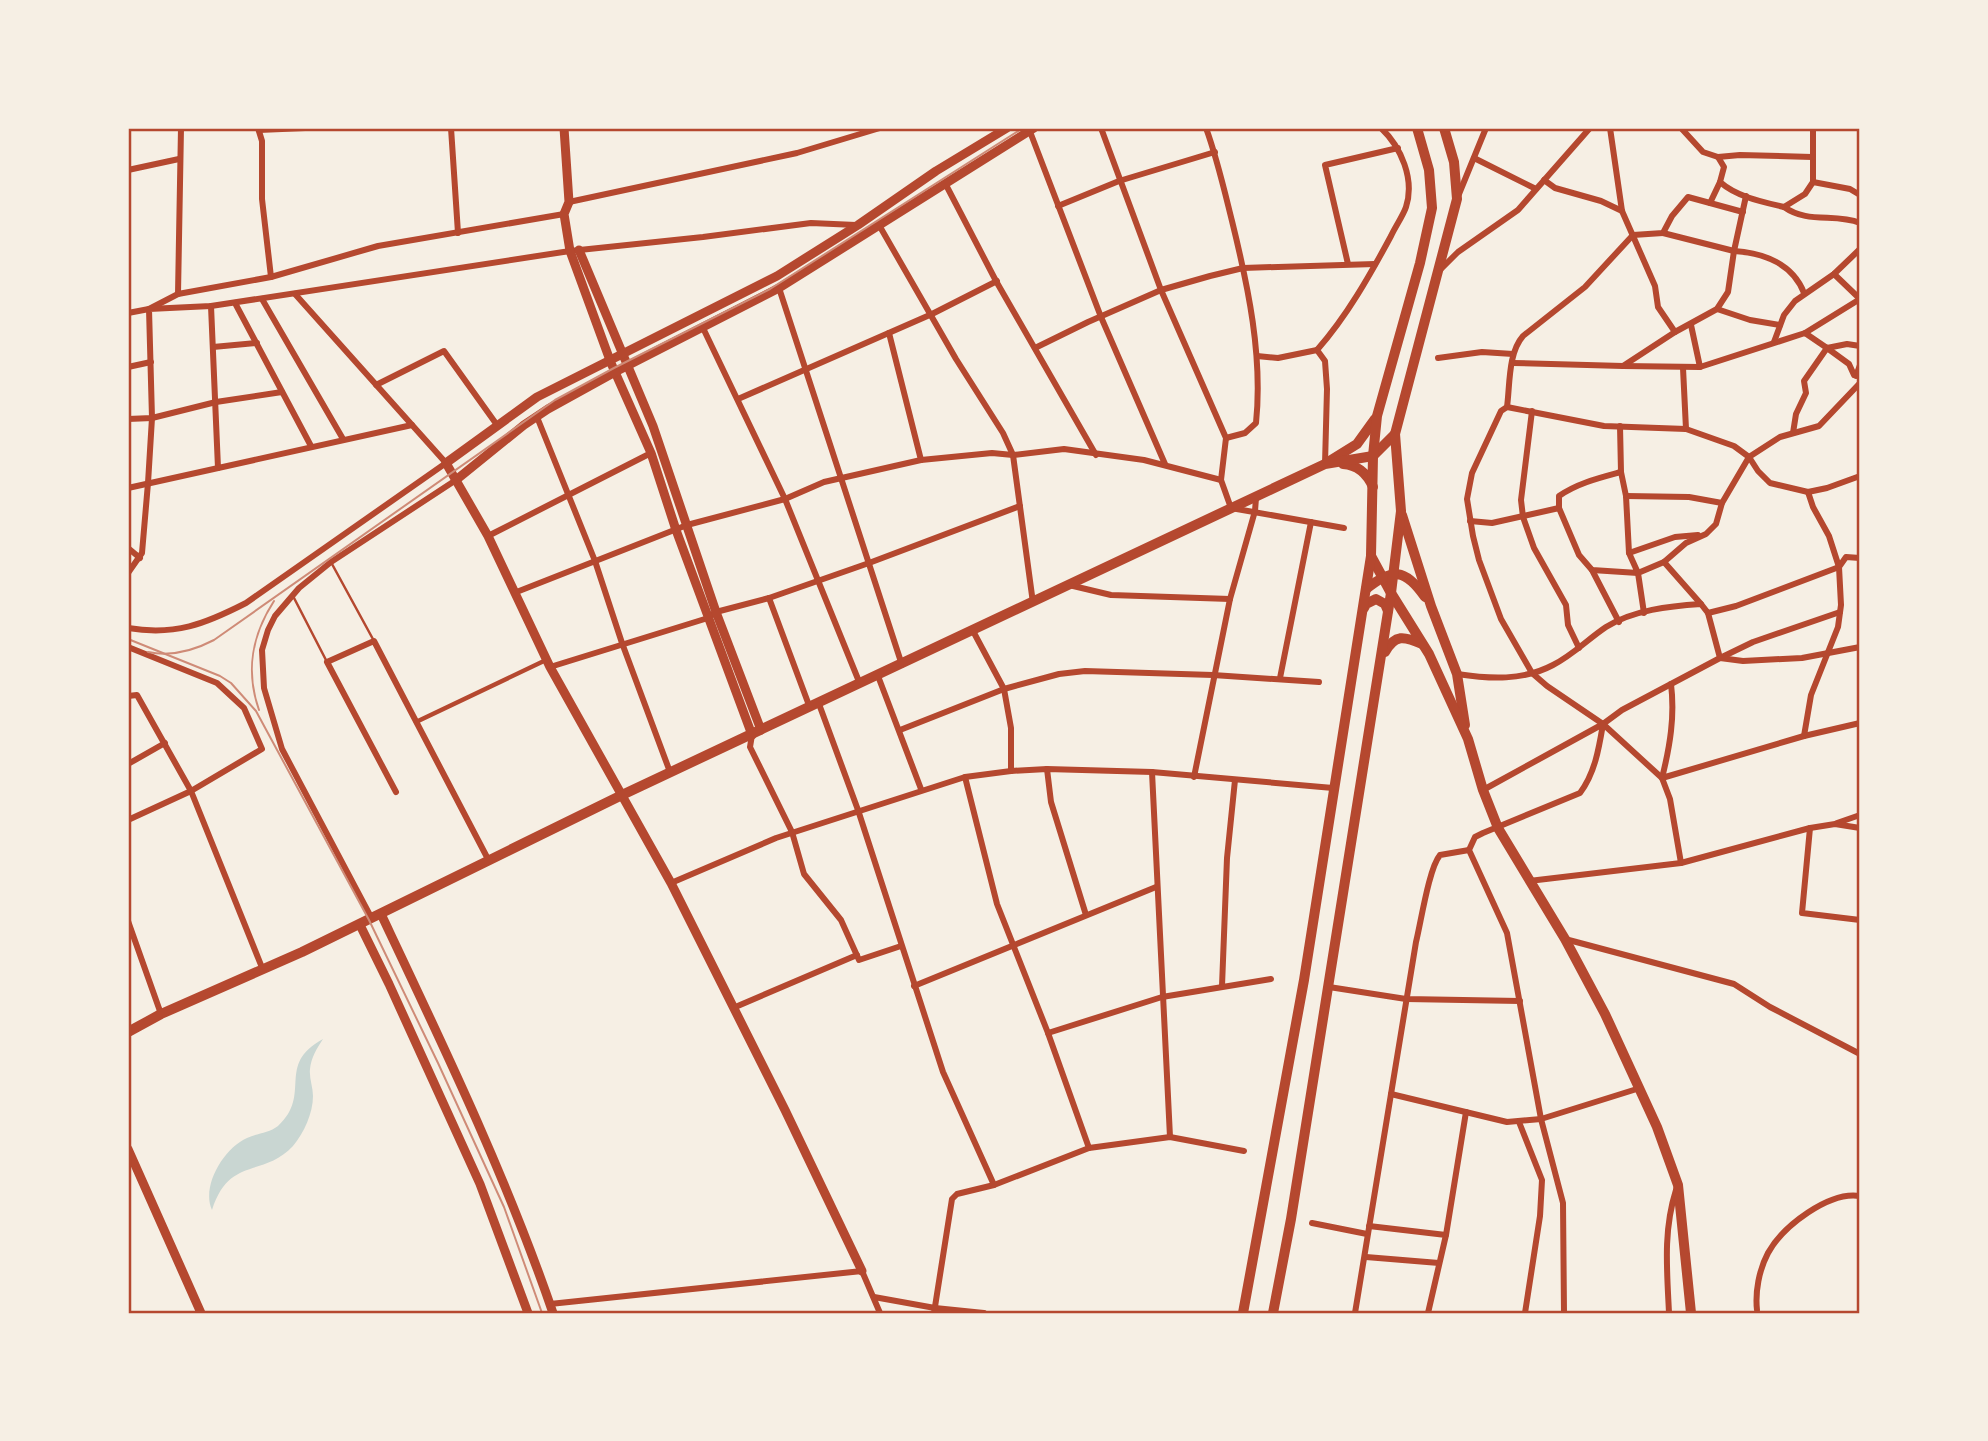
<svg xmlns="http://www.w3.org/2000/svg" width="1988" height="1441" font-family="Karla,sans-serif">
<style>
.water{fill:#c9d6d2}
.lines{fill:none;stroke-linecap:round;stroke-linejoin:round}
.service{stroke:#b5482f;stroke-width:2.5}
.pedestrian{stroke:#b5482f;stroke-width:4.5}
.minor{stroke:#b5482f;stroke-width:6}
.secondary{stroke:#b5482f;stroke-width:9}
.primary{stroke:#b5482f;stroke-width:10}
.tram{stroke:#cf8b77;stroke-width:2}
.neatline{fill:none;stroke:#b5482f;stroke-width:2.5}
</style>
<rect width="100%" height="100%" fill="#f6efe4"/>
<!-- water -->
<path class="water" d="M323,1039C317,1048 311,1058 310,1069C309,1078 313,1087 313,1096C313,1113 304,1133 293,1146C263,1178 229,1156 212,1210C201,1186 224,1148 247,1138C258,1133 269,1133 278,1126C313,1094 275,1065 323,1039Z"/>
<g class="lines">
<!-- service -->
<g class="service">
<polyline points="332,564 374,641"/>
<polyline points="293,596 327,662"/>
</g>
<!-- pedestrian -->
<polyline class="pedestrian" points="416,722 546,660"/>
<!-- minor -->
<g class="minor">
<polyline points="258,128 262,141 262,199 271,277"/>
<polyline points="451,128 458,233"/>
<polyline points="1101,128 1161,290 1226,438 1221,480 1231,508 1344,528"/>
<path d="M1206,128C1217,158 1224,189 1232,221C1248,286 1263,356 1256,423L1245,433L1226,438"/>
<polyline points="1610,128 1622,211 1655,286 1658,307 1675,332"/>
<path d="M1681,128L1703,152L1718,157L1724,167L1720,182C1737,197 1763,202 1784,207"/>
<path d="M1813,128V182L1805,194L1784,207C1808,224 1835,213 1860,223"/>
<polyline points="1029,129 1101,317 1165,464"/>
<polyline points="259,130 305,128"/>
<polyline points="1718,157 1740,155 1812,157"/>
<polyline points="1474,158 1536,189"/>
<polyline points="128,170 179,159"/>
<polyline points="1544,180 1555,188 1601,201 1622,211"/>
<polyline points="1813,182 1850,189 1860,195"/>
<polyline points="945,183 996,281 1096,455"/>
<polyline points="1459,194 1486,128"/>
<polyline points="569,202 797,153 880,128"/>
<polyline points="1710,203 1720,182"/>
<polyline points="1058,206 1119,181 1215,152"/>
<polyline points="879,225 956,359 1003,433 1013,455 1033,603"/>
<polyline points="1663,233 1734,251 1746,196"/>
<polyline points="1348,264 1325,165 1398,148"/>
<polyline points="1440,270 1458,252 1518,210 1590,128"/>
<polyline points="1834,274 1860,299"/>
<polyline points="779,288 902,665"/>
<polyline points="178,294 181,128"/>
<polyline points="262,299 343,439"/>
<polyline points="235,303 311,446"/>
<polyline points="211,306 218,468"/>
<polyline points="1717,309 1750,320 1780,325"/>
<polyline points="128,313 149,309 178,294 271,277 378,246 564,214"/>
<polyline points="703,328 785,499 860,684"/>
<polyline points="889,333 921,460"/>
<polyline points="1805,333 1860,299"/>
<polyline points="1774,342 1784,315 1795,301 1834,274 1860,249"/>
<polyline points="213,347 257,343"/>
<polyline points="1035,348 1088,322 1161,290 1210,276 1243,268 1375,264"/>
<polyline points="1257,356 1278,358 1317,350"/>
<polyline points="1438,358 1482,352 1513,354"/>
<path d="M1513,363L1623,366L1675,332L1717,309L1728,292L1734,251C1764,253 1793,264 1804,293"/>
<polyline points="1623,366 1700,367 1691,325"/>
<polyline points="128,367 151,362"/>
<polyline points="1700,367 1805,333 1827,348 1847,344 1860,346"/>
<polyline points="1683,368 1686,429"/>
<polyline points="1856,376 1860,365"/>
<polyline points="376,385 444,351 497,425"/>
<polyline points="738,399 932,314 997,281"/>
<polyline points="1507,407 1604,426 1686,429 1734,446 1749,457 1758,471 1770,483 1808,492 1827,488 1860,476"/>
<polyline points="1532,411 1521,500 1523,517 1534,548 1566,605 1568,625 1579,648"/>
<polyline points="537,417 595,561 622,643 670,772"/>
<polyline points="128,419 152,418 216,402 282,392"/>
<polyline points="1793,433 1796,414 1806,393 1804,381 1827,348 1849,364 1854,375"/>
<path d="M1325,464L1327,389L1325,361L1317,350C1347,316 1370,275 1391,236C1395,227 1403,216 1406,207C1415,179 1401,147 1381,128"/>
<polyline points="128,488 412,425"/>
<polyline points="1626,496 1689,497 1722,503"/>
<path d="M1559,508V496C1578,483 1599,478 1621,472"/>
<polyline points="1470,521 1492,523 1559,508 1579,555 1592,570 1638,573 1629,553 1626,496 1621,472 1620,426"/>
<polyline points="488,536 651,453"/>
<polyline points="128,548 140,558"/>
<polyline points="1629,553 1675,537 1698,535"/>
<polyline points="1664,562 1701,604"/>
<polyline points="1592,570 1619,622"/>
<polyline points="128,573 142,553 148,483 152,418 149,309 211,306 570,251 703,237 811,223 856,225"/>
<polyline points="1069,585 1111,595 1230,599"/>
<polyline points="514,593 687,525 785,499 824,482 921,460 992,453 1013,455 1064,449 1144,460 1221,480"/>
<polyline points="769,598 810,708"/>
<polyline points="1644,613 1638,573 1664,562 1686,543 1706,534 1716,524 1722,503 1749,457 1780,437 1819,426 1860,383"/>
<polyline points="1708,613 1720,658 1753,642 1840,612"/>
<path d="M128,628C175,636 205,624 246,603L446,463L295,294"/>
<polyline points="973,631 1004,689 1011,728 1011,771"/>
<polyline points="128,647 217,683 244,708 262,749 191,791 128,820"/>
<polyline points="550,667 708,618 716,612 769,598 869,563 1020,506"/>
<path d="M1457,674C1490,679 1523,681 1553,665C1573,655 1588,639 1606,627C1633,610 1670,606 1701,604L1708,613L1736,606L1839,567L1846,557L1860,558"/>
<polyline points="878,676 921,789"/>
<polyline points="1280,678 1311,522"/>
<path d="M1671,684C1675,716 1670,746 1662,778L1804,736L1860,723"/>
<polyline points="128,696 137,695 191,791 263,970"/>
<polyline points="819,704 858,810 943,1072 994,1185"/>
<polyline points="900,730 1004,689 1059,674 1085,671 1213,675 1319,682"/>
<polyline points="752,735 750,747 792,832 804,874 841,920 859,960 901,946"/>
<polyline points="1804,736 1811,695 1838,627 1841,605 1839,567 1829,536 1813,507 1808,492"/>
<polyline points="128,764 165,743"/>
<polyline points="1047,769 1051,802 1086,915"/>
<polyline points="1152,772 1170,1137"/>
<polyline points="965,777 997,904 1048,1033 1089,1148"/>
<polyline points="1194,777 1230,599 1255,511 1256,498"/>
<polyline points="1483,790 1603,724 1622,710 1720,658 1743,661 1802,658 1860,647"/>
<polyline points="396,792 327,662 374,641 489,861"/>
<polyline points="1837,823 1860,815"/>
<polyline points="1810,828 1802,913 1860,920"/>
<path d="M1681,863L1670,799L1662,778L1603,724L1547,686L1532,673L1501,619L1479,560L1473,536L1467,499L1472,473L1501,411L1507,407C1510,385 1508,353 1523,336L1585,287L1633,235L1663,233L1672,216L1688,197L1743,212"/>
<polyline points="1529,881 1681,863 1810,828 1835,824 1860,828"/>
<polyline points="671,883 776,838 965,777 1011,771 1047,769 1152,772 1333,788"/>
<polyline points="372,919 282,749 264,688 262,650 268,630 275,616 299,588 331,562 456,480"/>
<polyline points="128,921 161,1014"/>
<polyline points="1565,939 1734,984 1770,1007 1860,1054"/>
<polyline points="914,986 1156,887"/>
<polyline points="1222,986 1227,858 1235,780"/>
<polyline points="1329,987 1406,999 1520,1001"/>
<polyline points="733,1008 857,955"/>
<polyline points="1048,1033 1162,997 1271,979"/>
<polyline points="1391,1094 1507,1122 1541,1119 1640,1088"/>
<polyline points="1519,1122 1542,1180 1540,1216 1525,1313"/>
<polyline points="1312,1223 1367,1234"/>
<polyline points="1369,1226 1446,1235"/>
<polyline points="1366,1257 1439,1263"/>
<polyline points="874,1297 935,1308 984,1313"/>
<polyline points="550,1304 862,1271 880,1313"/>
<path d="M1757,1310C1755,1292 1759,1270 1768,1253C1783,1226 1829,1191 1860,1196"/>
<polyline points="934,1313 952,1199 957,1194 994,1185 1089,1148 1170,1137 1244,1151"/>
<path d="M1355,1313L1416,942C1421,922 1429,868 1440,855L1469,850"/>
<polyline points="1428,1313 1446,1235 1466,1112"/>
<path d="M1564,1313L1563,1203L1541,1119L1507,933L1469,850L1475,837L1483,833L1580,793C1595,773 1599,748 1603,724"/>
<path d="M1669,1313C1667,1270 1663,1231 1676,1190"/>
</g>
<!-- secondary -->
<g class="secondary">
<polyline points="564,128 569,202 564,214 570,251 611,363 651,453 676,530 752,735"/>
<polyline points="579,250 653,426 716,612 761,730"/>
<polyline points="456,480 524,425 548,409 615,372 779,288 1034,128"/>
<path d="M381,914C443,1045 506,1176 553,1313"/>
<polyline points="360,925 389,984 480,1184 528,1313"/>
<polyline points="128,1149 201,1313"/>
<polyline points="862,1271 785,1110 671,883 550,667 488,536 446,463 537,397 777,276 858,225 936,171 1007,128"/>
</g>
<!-- primary -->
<g class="primary">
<polyline points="1328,462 1357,444 1375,419"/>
<path d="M1343,464C1358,465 1367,473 1373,487"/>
<polyline points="1402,515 1431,606 1457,674 1465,725"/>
<polyline points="1371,556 1391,593 1429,654 1468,739 1483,790 1498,828 1565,939 1605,1014 1657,1127 1678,1185 1691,1313"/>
<path d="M1366,589C1392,568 1405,568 1425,597"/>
<polyline points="1364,608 1366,604 1376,599 1385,604 1388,611"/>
<path d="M1385,652C1395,634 1404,636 1422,644"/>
<polyline points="128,1032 161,1014 302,952 622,795 1325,464 1373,456 1395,434"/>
<polyline points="1243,1313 1304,980 1371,556 1373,456 1377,416 1420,263 1432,208 1429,170 1417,128"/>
<polyline points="1273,1313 1291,1219 1391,593 1401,511 1395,434 1457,199 1454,162 1444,128"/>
</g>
<!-- tram -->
<g class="tram">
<polyline points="128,639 220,676 231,683 256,711 369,920 438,1063 504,1207 542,1313"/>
<path d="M148,652C172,657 193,651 214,640L555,400L614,368L770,289L1023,128"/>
<path d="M259,710C245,670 252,635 274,601"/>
</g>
</g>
<!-- border -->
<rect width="1988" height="1441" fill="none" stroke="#f6efe4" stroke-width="259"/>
<rect x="130" y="130" width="1728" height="1182" class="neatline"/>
</svg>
